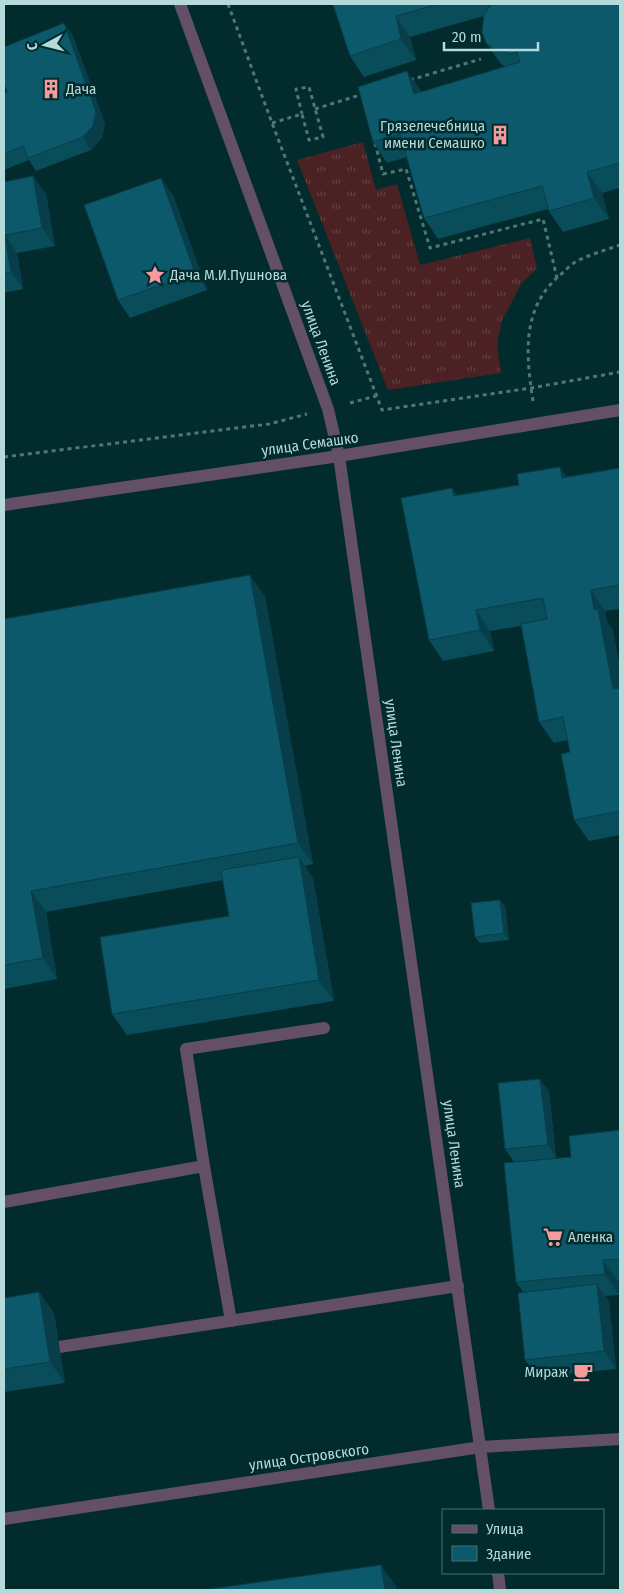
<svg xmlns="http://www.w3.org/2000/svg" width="624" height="1594" font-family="'Fira Sans Condensed',sans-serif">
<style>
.grass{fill:url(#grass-tufts)}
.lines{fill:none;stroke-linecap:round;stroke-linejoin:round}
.path{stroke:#507778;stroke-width:3;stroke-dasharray:4 4;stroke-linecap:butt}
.service{stroke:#634f68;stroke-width:12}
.minor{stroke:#634f68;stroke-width:12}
.wall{fill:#094d5b}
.shaded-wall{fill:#083e4a}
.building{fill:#0b596a;stroke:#083e4a}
.labels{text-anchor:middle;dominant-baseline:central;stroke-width:5;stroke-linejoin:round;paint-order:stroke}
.poi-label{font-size:15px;fill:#b6d9da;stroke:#012b2c;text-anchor:start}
.street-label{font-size:15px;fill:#b6d9da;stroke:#012b2c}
</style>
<defs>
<pattern id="grass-tufts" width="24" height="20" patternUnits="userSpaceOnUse" patternTransform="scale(1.25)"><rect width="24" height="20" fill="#4b2123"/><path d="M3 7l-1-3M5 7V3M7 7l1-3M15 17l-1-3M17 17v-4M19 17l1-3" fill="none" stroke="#634142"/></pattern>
</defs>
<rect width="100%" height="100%" fill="#012b2c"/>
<!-- grass -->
<polygon class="grass" points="363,142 376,190 397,184 420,265 530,238 537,268 521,284 501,323 497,345 501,373 388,390 297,160"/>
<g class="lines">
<!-- path -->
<g class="path">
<polyline points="228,4 272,123 382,410 531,388 620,372"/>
<polyline points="410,80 481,59"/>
<polyline points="315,109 363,94"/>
<polyline points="272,123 302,114 309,140 323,137 309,87 296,89 302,114"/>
<polyline points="375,143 383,174 406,169 430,248 543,219 557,278"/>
<path d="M533,401C526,356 521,309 559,276C565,271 570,265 577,261C591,254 606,250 620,245"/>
<polyline points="350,403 376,396"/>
<polyline points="4,457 269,424 307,414"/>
</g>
<!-- service -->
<g class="service">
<polyline points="204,1166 186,1049 324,1028"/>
<polyline points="4,1202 204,1166 231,1321"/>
<polyline points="59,1347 458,1286"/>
</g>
<!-- minor -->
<g class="minor">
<polyline points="180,4 328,409 339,456 489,1510"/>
<polyline points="4,505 339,456 620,410"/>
<polyline points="4,1519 481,1447 620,1439"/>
<polyline points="498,1573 500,1590"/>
</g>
</g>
<!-- wall -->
<g class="wall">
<polygon points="333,4 620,4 620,188 602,193 609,219 563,232 549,211 548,209 438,239 424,218 407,157 387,163 373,142 421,92 505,67 501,64 486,43 484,16 410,37 416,60 364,77 350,56"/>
<polygon points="64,23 73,36 105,124 102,138 91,150 36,171 29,160 4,170 4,94 7,92"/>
<polygon points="33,176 46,194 55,246 17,253 23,289 4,293 4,182"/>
<polygon points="173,195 207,290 130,318 118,300"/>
<polygon points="620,468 620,609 605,611 607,622 613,630 620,670 620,835 589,841 574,820 570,752 568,740 554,743 539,722 521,626 490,631 494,651 443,661 429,640 452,488 457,495"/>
<polygon points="265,596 313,864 304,866 313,878 334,1001 127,1035 112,1014 229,916 223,880 46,912 57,979 4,989 4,619"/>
<polygon points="505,906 509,940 480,943 475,937"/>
<polygon points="549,1091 556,1158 514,1162 505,1149"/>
<polygon points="620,1130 620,1281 618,1281 619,1295 605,1296 609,1302 616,1369 538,1377 525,1360 523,1292 516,1282 571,1157"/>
<polygon points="4,1298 54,1313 65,1383 4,1392"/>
</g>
<!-- shaded-wall -->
<g class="shaded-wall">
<polygon points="396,16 410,37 416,60 401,39"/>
<polygon points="64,23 73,36 105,124 102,138 91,150 83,137"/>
<polygon points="407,71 422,92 414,94"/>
<polygon points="587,172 602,193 609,219 594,198"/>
<polygon points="33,176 46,194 55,246 42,228"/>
<polygon points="161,178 173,195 207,290 195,273"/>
<polygon points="5,235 17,253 23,289 11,272"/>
<polygon points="560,467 574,488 562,478"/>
<polygon points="452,488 467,509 454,496"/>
<polygon points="250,575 265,596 313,864 298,843"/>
<polygon points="591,590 605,611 607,622 613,630 620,670 620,699 613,689 594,610"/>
<polygon points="476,610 490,631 494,651 480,630"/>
<polygon points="299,857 313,878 334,1001 319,980"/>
<polygon points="31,891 46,912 57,979 43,958"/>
<polygon points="500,900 505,906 509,940 504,933"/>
<polygon points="540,1079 549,1091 556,1158 548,1145"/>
<polygon points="603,1260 618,1281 619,1295 605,1274"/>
<polygon points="597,1284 609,1302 616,1369 604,1351"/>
<polygon points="39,1292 54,1313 65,1383 50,1362"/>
<polygon points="381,1565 396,1586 397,1590 385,1590"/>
</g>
<!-- building -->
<g class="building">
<polygon points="333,4 438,4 396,16 401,39 350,56"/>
<polygon points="492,4 620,4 620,163 587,172 594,198 549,211 542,186 424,218 400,134 373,142 358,87 407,71 414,94 520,62 517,52 510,54 494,49 486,43 482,32 484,14"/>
<polygon points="64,23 96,112 93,126 83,137 28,158 23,146 4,154 4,94 7,92 4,83 4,47"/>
<polygon points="33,176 42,228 5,235 11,272 4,273 4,182"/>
<polygon points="161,178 195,273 118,300 84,205"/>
<polygon points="560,467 562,478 620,468 620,585 591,590 594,610 598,609 613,689 620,688 620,811 574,820 561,754 570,752 563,717 539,722 521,624 547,619 543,598 476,610 480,630 429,640 401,498 452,488 454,496 519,485 517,474"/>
<polygon points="250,575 298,843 31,891 43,958 4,965 4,619"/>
<polygon points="299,857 319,980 112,1014 100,937 229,916 221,870"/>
<polygon points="500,900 504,933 475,937 471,903"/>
<polygon points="540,1079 548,1145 505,1149 498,1083"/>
<polygon points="620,1130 620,1259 603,1260 605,1274 516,1282 504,1163 571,1157 569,1136"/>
<polygon points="597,1284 604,1351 525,1360 518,1293"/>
<polygon points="39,1292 50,1362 4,1369 4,1298"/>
<polygon points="381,1565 385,1590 203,1590"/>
</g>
<!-- icons -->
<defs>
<symbol id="building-bare" viewBox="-9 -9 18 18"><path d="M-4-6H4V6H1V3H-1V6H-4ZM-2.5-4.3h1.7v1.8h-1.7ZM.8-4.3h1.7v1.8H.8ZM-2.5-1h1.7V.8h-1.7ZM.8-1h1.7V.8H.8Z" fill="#f59b9d" stroke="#012b2c" stroke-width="2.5" paint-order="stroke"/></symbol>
<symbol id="sight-bare" viewBox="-9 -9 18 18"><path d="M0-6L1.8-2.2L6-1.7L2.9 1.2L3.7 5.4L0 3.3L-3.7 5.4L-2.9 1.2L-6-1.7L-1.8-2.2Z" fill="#f59b9d" stroke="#012b2c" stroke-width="2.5" paint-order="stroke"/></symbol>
<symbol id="supermarket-bare" viewBox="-9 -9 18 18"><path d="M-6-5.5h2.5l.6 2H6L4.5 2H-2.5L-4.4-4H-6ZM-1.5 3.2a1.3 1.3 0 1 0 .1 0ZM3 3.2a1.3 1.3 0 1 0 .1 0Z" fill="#f59b9d" stroke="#012b2c" stroke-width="2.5" paint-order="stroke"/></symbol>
<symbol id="cafe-bare" viewBox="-9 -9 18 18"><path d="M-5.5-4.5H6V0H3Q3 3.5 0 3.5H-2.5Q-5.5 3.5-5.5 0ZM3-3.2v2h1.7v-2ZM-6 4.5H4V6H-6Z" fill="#f59b9d" stroke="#012b2c" stroke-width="2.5" paint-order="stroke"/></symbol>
</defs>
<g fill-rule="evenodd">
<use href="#building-bare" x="37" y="75" width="28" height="28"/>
<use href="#building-bare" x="486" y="121" width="28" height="28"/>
<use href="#sight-bare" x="141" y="261" width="28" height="28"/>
<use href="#supermarket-bare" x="539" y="1223" width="28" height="28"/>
<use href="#cafe-bare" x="569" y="1358" width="28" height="28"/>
</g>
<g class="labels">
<!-- poi labels -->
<g class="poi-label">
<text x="66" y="89">Дача</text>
<text x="485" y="126" text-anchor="end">Грязелечебница<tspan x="485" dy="17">имени Семашко</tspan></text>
<text x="170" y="275">Дача М.И.Пушнова</text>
<text x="568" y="1237">Аленка</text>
<text x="568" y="1372" text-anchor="end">Мираж</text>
</g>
<!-- street labels -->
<g class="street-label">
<text transform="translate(321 343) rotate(70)">улица Ленина</text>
<text transform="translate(310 444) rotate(-8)">улица Семашко</text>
<text transform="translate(396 743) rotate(82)">улица Ленина</text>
<text transform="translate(454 1144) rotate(82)">улица Ленина</text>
<text transform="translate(309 1457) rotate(-8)">улица Островского</text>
</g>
</g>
<!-- border -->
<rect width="624" height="1594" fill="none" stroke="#b6d9da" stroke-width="10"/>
<!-- legend -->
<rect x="442" y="1509" width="162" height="65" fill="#012b2c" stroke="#497172"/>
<rect x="452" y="1525" width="25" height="8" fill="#634f68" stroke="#497172"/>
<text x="486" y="1534" font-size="15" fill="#b6d9da">Улица</text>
<rect x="452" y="1546" width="25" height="15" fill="#0b596a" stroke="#497172"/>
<text x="486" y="1559" font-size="15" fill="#b6d9da">Здание</text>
<!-- north arrow -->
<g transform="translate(45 45) rotate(263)" stroke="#012b2c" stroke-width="4" paint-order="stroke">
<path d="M0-4L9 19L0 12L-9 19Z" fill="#b6d9da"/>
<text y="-8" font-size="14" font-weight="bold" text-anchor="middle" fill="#b6d9da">С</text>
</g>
<!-- scale -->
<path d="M444 42v8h94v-8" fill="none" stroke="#b6d9da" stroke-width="2.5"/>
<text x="452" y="42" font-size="15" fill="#b6d9da" stroke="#012b2c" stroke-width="4" paint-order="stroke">20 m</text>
</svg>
